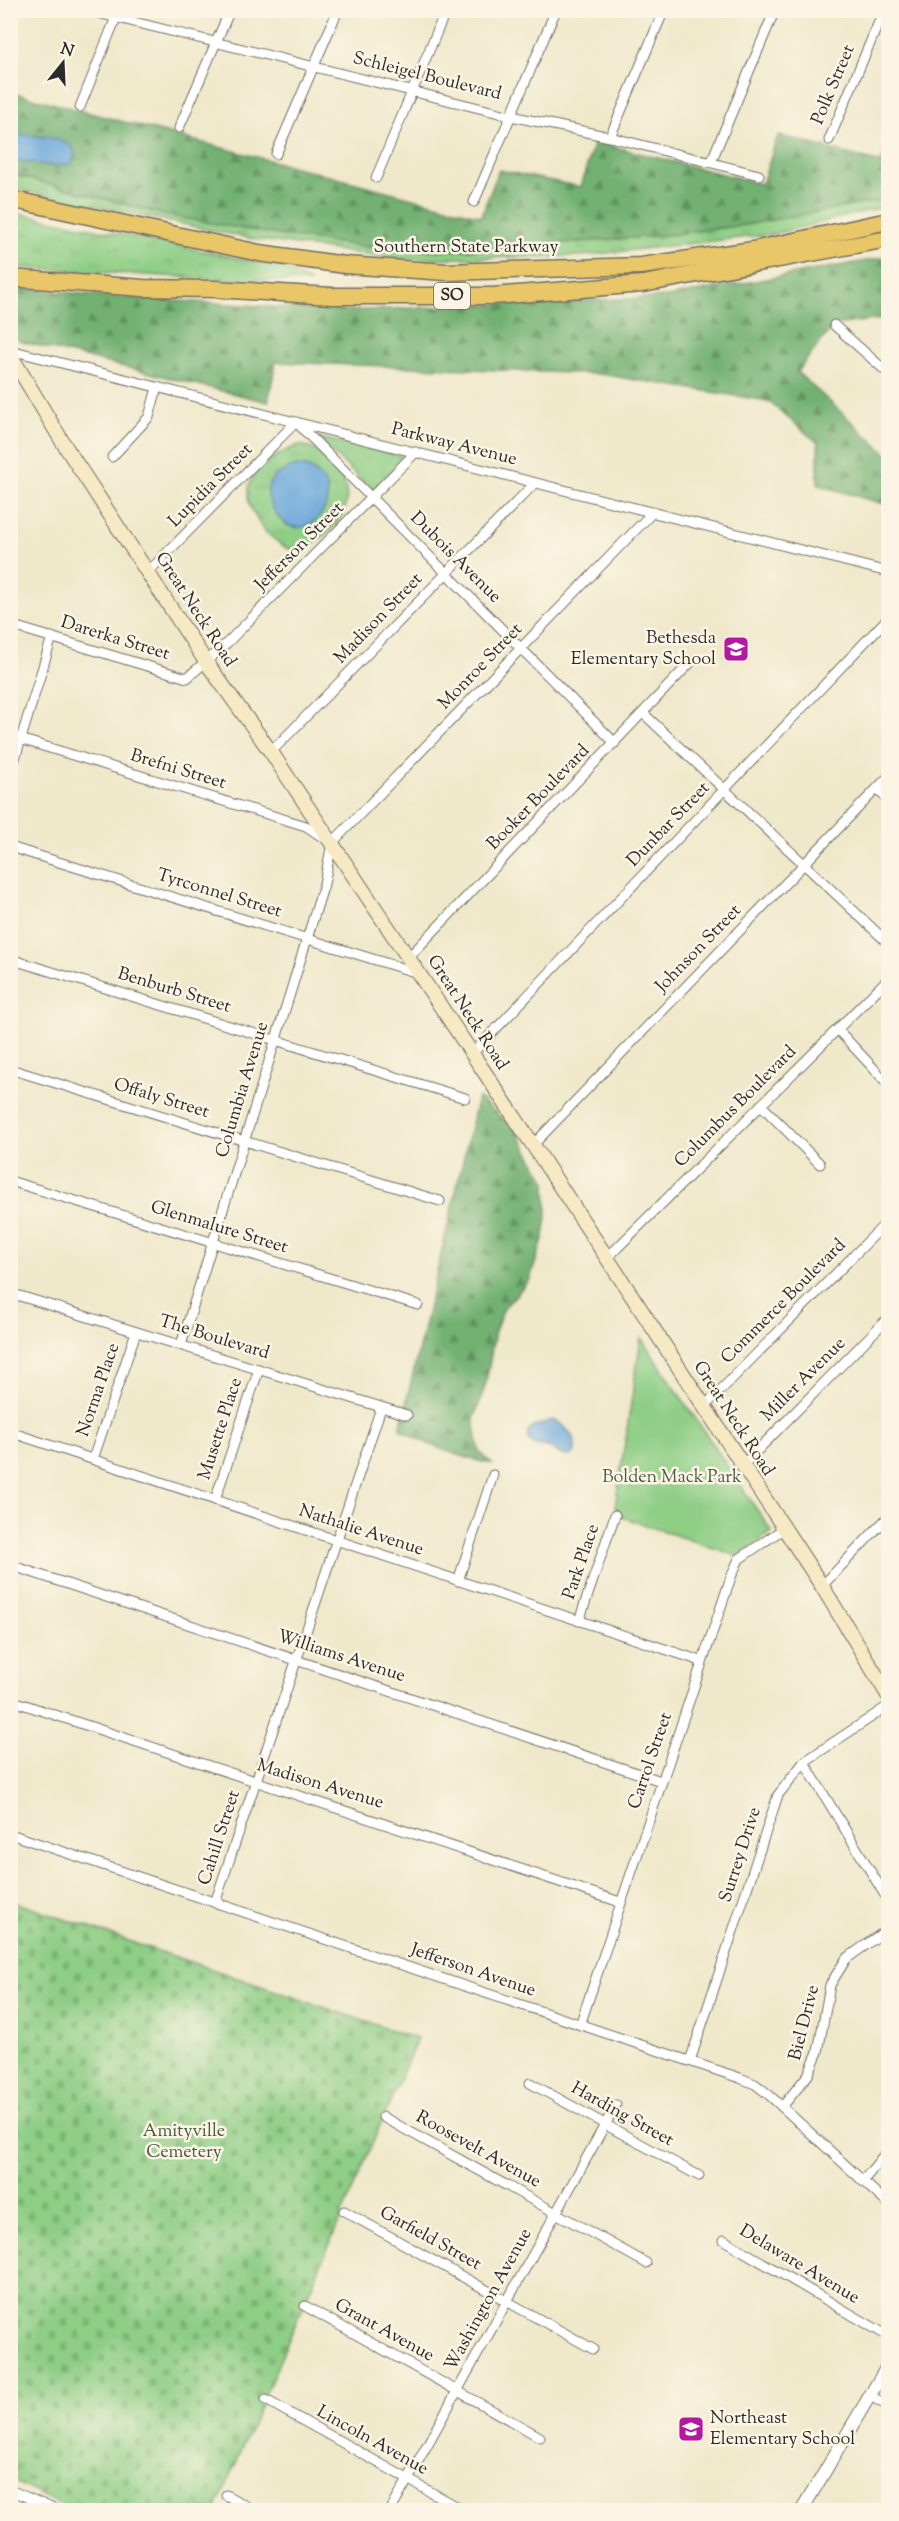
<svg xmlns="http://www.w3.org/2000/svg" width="899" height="2521" font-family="'Sorts Mill Goudy',serif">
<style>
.grass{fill:url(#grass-tufts);stroke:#5c7c58;stroke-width:1.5}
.forest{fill:url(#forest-firs);stroke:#4e6e4e;stroke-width:1.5}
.cemetery{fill:url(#cemetery-stones);stroke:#5c7c58;stroke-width:1.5}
.green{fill:#8ece85;stroke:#5c7c58;stroke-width:1.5}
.water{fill:#69a7db;stroke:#4a6983;stroke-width:1.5}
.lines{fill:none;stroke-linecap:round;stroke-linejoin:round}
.minor-casing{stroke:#706d63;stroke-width:11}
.tertiary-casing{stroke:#706d63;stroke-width:14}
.secondary-casing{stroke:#706d63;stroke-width:16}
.motorway-casing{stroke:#706d63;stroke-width:19}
.minor{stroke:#fff;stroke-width:9}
.tertiary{stroke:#fff;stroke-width:12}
.secondary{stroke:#f6e9c3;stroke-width:14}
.motorway{stroke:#e9c769;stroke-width:16}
.labels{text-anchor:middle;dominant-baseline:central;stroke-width:5;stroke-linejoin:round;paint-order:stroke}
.shield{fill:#fcf5e5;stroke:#6a6863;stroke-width:1.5}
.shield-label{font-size:16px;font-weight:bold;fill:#2b2b2b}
.street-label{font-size:18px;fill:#2b2b2b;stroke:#fcf5e5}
.poi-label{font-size:18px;fill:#2b2b2b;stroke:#fcf5e5;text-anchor:end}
.park-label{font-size:18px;fill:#495c46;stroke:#fcf5e5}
</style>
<defs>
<pattern id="grass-tufts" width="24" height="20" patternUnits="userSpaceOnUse" patternTransform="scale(1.5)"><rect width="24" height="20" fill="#8ece85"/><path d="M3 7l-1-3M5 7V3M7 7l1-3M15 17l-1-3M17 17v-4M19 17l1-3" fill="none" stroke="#7bb173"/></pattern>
<pattern id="forest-firs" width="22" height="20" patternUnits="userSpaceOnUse" patternTransform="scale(1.5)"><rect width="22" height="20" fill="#72b172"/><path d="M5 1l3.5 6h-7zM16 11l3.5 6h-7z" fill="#5e905e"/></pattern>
<pattern id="cemetery-stones" width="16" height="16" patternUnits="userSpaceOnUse" patternTransform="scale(1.5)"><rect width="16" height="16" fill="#8ece85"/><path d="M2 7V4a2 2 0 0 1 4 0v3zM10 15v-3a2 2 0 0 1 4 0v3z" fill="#7bb173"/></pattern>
</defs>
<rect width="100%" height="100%" fill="#fcf5e5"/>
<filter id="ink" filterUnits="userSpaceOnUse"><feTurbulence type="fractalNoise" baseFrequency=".0167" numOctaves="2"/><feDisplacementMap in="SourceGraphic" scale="12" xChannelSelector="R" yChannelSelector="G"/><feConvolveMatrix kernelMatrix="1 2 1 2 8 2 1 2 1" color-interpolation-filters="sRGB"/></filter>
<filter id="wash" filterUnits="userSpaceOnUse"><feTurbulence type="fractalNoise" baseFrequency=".008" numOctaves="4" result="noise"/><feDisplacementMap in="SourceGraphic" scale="24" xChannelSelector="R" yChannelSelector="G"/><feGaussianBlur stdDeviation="1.35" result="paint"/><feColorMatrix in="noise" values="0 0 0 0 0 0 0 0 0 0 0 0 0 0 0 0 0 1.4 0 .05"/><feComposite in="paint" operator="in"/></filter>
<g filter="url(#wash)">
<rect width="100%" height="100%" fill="#efe8ca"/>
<!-- grass -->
<g class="grass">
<polygon points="10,174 166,215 279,235 391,250 466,250 657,236 744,225 888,199 888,206 774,234 581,256 401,259 253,239 11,188"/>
<polygon points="11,212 286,268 309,282 199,278 11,267"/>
<polygon points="316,437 406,457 372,490"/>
<path d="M299,445C313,447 320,453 330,463C358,490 348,519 319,539C312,544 303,551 294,550C284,549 274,539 267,533C261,528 258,520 254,514C233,478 270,457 299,445Z"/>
</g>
<!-- forest -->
<g class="forest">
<polygon points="10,92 481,216 499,170 581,187 594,142 762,184 778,135 881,163 888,144 888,199 744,225 657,236 466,250 391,250 279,235 166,215 11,174"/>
<polygon points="888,257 888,318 834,325 797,372 888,455 888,505 818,485 818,443 768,401 599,374 276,362 268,402 19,341 11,330 11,287 117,297 342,311 667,297"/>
<path d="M478,1097L517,1131L546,1182L547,1218L544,1236L530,1279L504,1308L495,1331L486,1383L474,1419L479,1451L492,1464C459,1457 429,1446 400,1429Z"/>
</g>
<!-- cemetery -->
<polygon class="cemetery" points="11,1901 417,2039 216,2510 72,2510 11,2480"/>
<!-- green -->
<polygon class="green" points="641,1338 772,1532 737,1556 622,1517 615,1507"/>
<!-- water -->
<g class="water">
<polygon points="10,133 54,138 71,145 75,154 71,164 53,166 11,160"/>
<path d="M297,466C307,466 311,468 318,475C347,501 302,550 278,516C259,490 267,474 297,466Z"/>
<path d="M552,1420C561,1422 565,1427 571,1434C577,1442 579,1460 563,1455C558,1454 555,1450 551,1448C541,1444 526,1449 528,1432L533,1427Z"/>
</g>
</g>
<g filter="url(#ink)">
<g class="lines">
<defs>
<g id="minor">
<polyline points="86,10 511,116 610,137 759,175"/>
<polyline points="80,107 119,10"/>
<polyline points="179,128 230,10"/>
<polyline points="610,137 664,10"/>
<polyline points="829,140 884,10"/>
<polyline points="276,154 338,10"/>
<polyline points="711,162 775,10"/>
<polyline points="376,178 446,10"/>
<polyline points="474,202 556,10"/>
<polyline points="834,325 888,373"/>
<polyline points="10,350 888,572"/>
<polyline points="112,457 149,417 157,388"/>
<polyline points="148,572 296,422 615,743"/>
<polyline points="10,625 187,678 227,643 416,452"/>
<polyline points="644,714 888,943"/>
<polyline points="10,736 306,826 327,840"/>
<polyline points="271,752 535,483"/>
<polyline points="10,775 52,637"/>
<polyline points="877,789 888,800"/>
<polyline points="332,843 653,512"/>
<polyline points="10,847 418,973"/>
<polyline points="409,957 692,661"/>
<polyline points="10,959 465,1098"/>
<polyline points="838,1030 888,1084"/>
<polyline points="472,1054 888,618"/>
<polyline points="10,1069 440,1201"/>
<polyline points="761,1105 820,1164"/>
<polyline points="533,1145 888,777"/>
<polyline points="10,1181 418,1305"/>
<polyline points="607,1258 888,979"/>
<polyline points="10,1293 407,1415"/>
<polyline points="181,1345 324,884 332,843"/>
<polyline points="704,1407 888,1221"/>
<polyline points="10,1432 701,1661"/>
<polyline points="93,1459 136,1332"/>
<polyline points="742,1466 888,1318"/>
<polyline points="215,1500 259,1369"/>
<polyline points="10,1565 661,1781"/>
<polyline points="458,1581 493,1475"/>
<polyline points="822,1586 888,1517"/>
<polyline points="579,1621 615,1515"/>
<polyline points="10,1700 620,1902"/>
<polyline points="804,1762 888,1900"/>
<polyline points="10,1834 740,2078 755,2084 768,2094 888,2204"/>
<polyline points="215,1903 381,1408"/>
<polyline points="580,2025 731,1577 739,1559 783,1529"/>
<polyline points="690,2061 778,1795 804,1762 888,1706"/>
<polyline points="530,2083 699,2176"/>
<polyline points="782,2107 808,2075 818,2052 830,1985 846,1959 888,1929"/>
<polyline points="383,2117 646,2263"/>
<polyline points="863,2181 888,2150"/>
<polyline points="344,2211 593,2349"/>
<polyline points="724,2240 888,2336"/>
<polyline points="305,2306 540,2437"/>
<polyline points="869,2395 888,2406"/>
<polyline points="266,2400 463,2510"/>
<polyline points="10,2490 56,2510"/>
<polyline points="226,2495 253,2510"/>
<polyline points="391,2510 616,2105"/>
</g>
<polyline id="tertiary" points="802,2510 888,2365"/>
<polyline id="secondary" points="10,354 65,446 206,662 271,752 533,1145 822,1586 888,1695"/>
<g id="motorway">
<polyline points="10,199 259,253 345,265 446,272 641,266 753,250 888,221"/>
<polyline points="10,278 143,288 215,289 332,296 493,296 643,284 888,239"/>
</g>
</defs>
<!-- minor casing -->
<use href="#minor" class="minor-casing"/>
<!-- tertiary casing -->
<use href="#tertiary" class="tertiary-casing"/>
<!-- secondary casing -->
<use href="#secondary" class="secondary-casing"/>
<!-- motorway casing -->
<use href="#motorway" class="motorway-casing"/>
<!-- minor -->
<use href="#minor" class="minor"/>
<!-- tertiary -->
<use href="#tertiary" class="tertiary"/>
<!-- secondary -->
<use href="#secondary" class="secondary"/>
<!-- motorway -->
<use href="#motorway" class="motorway"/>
</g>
</g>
<!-- icons -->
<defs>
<symbol id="school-square" viewBox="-11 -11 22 22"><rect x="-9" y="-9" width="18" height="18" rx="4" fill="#b5179e" stroke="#fcf5e5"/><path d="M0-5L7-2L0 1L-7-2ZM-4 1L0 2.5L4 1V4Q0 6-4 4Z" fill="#fff"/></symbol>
</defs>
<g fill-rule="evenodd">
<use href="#school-square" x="721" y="634" width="30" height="30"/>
<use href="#school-square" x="676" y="2414" width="30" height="30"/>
</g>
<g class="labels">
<!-- shield labels -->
<rect class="shield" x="434" y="283" width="36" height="26" rx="4.5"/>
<g class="shield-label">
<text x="452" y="296">SO</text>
</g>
<!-- street labels -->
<g class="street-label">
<text transform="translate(427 77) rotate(14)">Schleigel Boulevard</text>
<text transform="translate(834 85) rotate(-67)">Polk Street</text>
<text x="466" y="248">Southern State Parkway</text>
<text transform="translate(454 445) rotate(14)">Parkway Avenue</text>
<text transform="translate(211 486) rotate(-45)">Lupidia Street</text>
<text transform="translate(300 547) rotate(-45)">Jefferson Street</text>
<text transform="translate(455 558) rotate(45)">Dubois Avenue</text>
<text transform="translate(195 610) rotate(57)">Great Neck Road</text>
<text transform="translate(379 619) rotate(-46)">Madison Street</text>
<text transform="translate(115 639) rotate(17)">Darerka Street</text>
<text transform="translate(481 667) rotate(-46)">Monroe Street</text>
<text transform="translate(178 770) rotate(17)">Brefni Street</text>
<text transform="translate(539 798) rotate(-46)">Booker Boulevard</text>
<text transform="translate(669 825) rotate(-46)">Dunbar Street</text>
<text transform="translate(219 894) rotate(17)">Tyrconnel Street</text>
<text transform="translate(699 949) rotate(-46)">Johnson Street</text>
<text transform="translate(174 991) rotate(17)">Benburb Street</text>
<text transform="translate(467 1013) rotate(57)">Great Neck Road</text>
<text transform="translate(243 1090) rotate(-73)">Columbia Avenue</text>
<text transform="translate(161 1099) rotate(17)">Offaly Street</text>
<text transform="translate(736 1107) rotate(-45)">Columbus Boulevard</text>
<text transform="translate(219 1228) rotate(17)">Glenmalure Street</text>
<text transform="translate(784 1302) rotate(-45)">Commerce Boulevard</text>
<text transform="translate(214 1338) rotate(17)">The Boulevard</text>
<text transform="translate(804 1380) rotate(-45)">Miller Avenue</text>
<text transform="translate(99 1390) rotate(-71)">Norma Place</text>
<text transform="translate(733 1419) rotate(57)">Great Neck Road</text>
<text transform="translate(221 1429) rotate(-72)">Musette Place</text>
<text transform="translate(361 1531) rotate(18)">Nathalie Avenue</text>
<text transform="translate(582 1562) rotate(-71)">Park Place</text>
<text transform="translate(341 1657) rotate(18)">Williams Avenue</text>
<text transform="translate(651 1761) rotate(-71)">Carrol Street</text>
<text transform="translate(320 1785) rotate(17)">Madison Avenue</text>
<text transform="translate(220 1838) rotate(-72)">Cahill Street</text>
<text transform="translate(741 1855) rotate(-72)">Surrey Drive</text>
<text transform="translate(473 1971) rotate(19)">Jefferson Avenue</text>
<text transform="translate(805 2023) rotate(-76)">Biel Drive</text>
<text transform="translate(622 2115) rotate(29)">Harding Street</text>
<text transform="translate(478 2150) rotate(29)">Roosevelt Avenue</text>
<text transform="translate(430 2239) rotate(29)">Garfield Street</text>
<text transform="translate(799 2265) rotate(31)">Delaware Avenue</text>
<text transform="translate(489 2300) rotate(-61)">Washington Avenue</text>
<text transform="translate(384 2331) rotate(29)">Grant Avenue</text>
<text transform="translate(372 2441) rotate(29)">Lincoln Avenue</text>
</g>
<!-- poi labels -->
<g class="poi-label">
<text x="716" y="639">Bethesda<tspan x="716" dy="21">Elementary School</tspan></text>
<text x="710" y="2419" text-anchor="start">Northeast<tspan x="710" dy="21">Elementary School</tspan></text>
</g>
<!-- park labels -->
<g class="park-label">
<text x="672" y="1478">Bolden Mack Park</text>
<text x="184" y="2132">Amityville<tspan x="184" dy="21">Cemetery</tspan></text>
</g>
</g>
<!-- margin -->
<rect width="899" height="2521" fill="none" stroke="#fcf5e5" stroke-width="36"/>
<!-- north arrow -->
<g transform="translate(63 63) rotate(18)" stroke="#fcf5e5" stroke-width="4.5" paint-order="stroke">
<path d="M0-4.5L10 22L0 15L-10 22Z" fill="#2b2b2b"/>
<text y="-9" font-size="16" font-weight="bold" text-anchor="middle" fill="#2b2b2b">N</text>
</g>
</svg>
